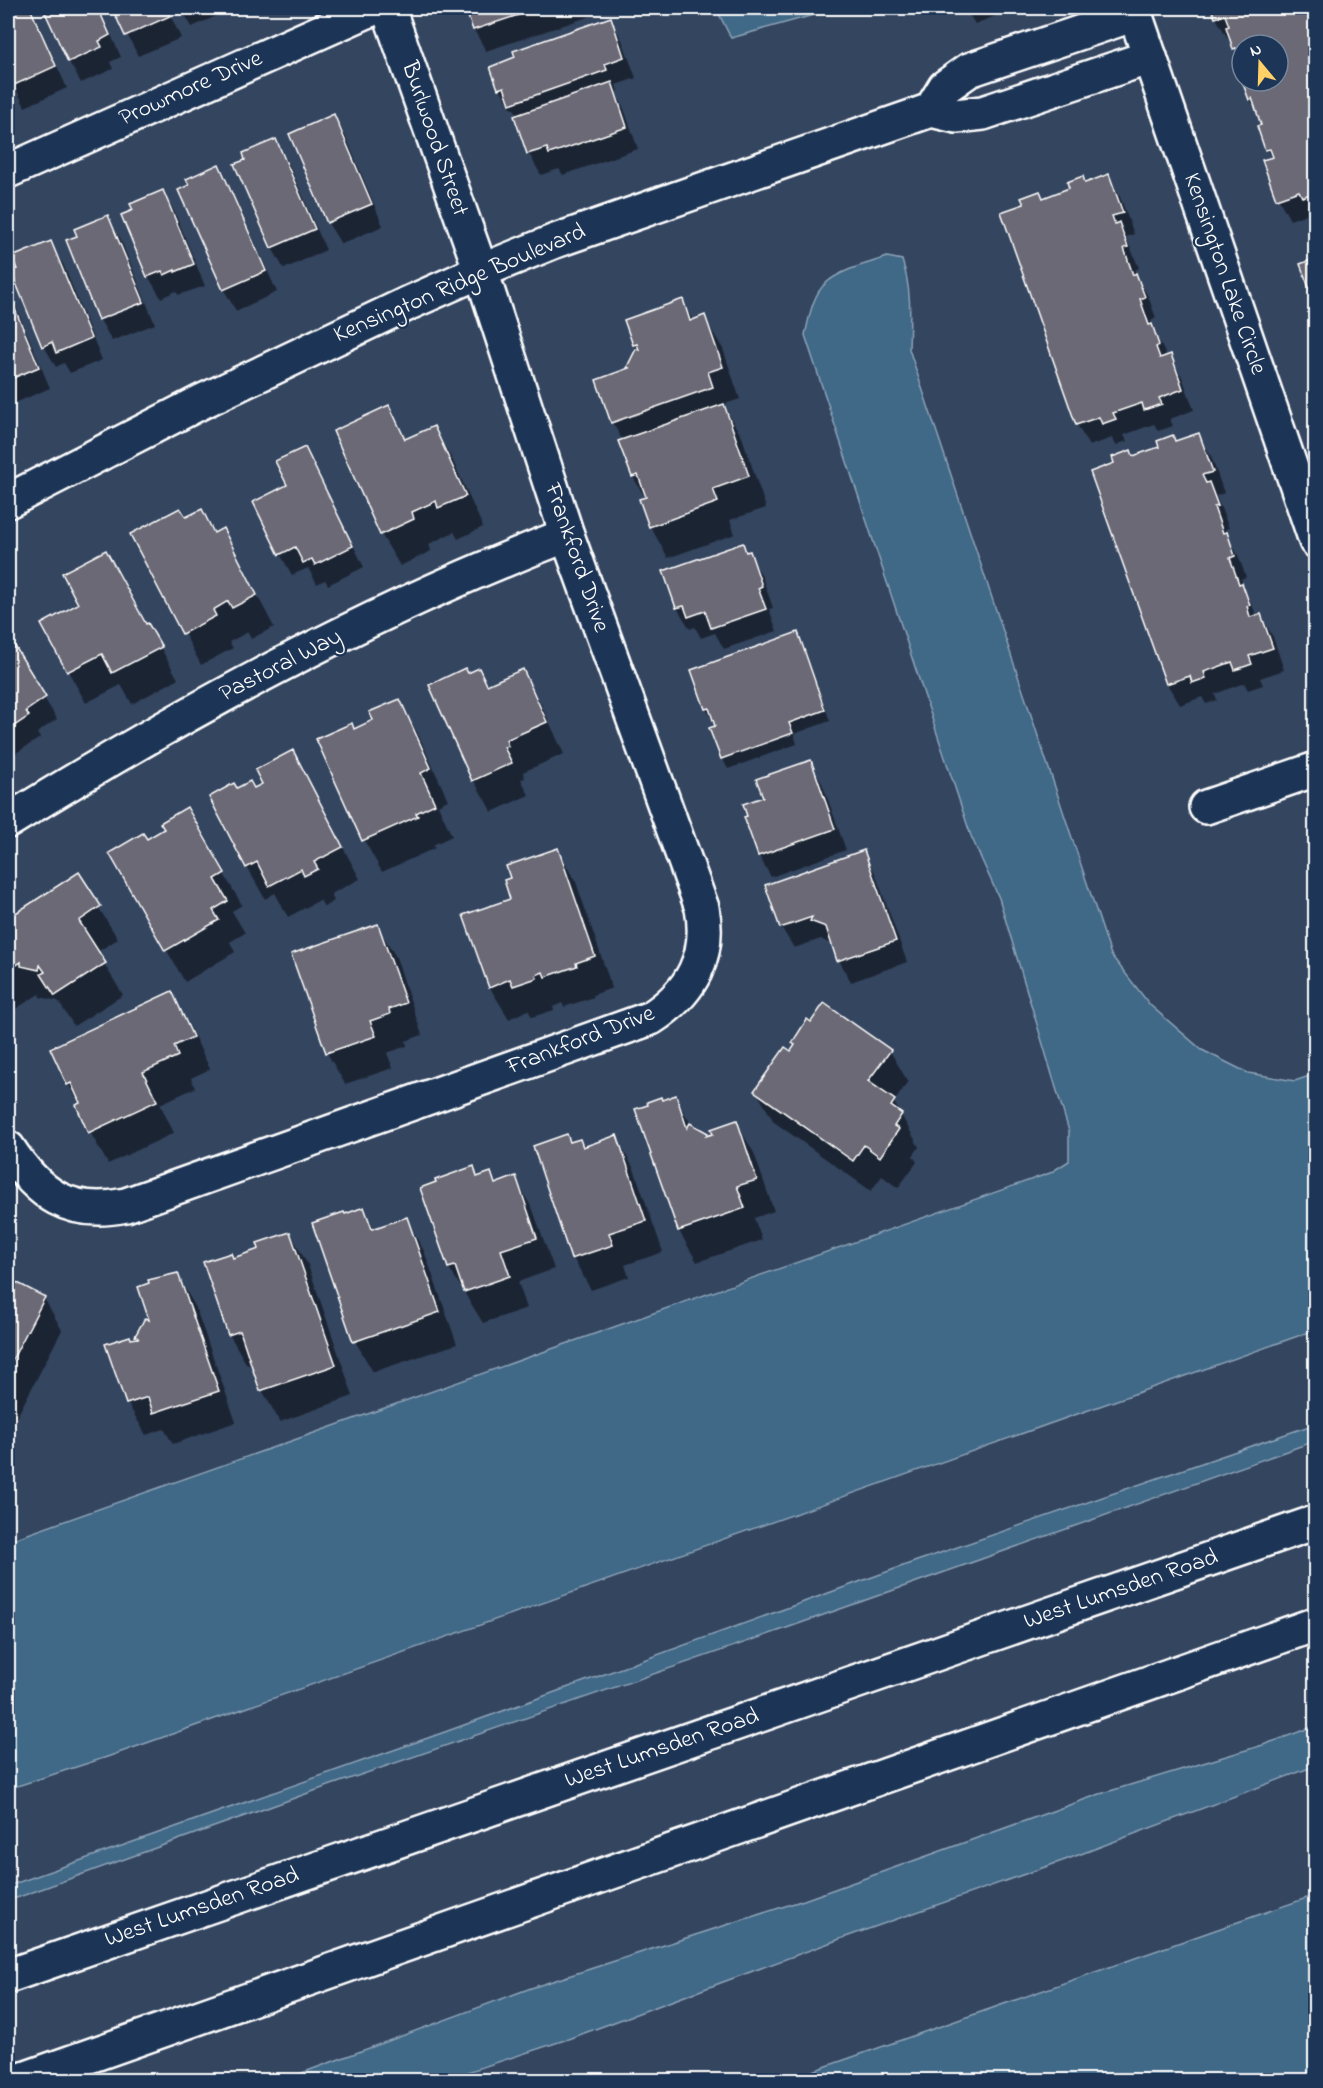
<svg xmlns="http://www.w3.org/2000/svg" width="1323" height="2088" font-family="'Indie Flower',sans-serif">
<style>
.water{fill:#406787;stroke:#8ca4b7;stroke-width:1.5}
.shadow{fill:#0007}
.building{fill:#6b6974;stroke:#fff;stroke-width:1.5}
.lines{fill:none;stroke-linecap:round;stroke-linejoin:round}
.minor-casing{stroke:#fff;stroke-width:38}
.tertiary-casing{stroke:#fff;stroke-width:38}
.secondary-casing{stroke:#fff;stroke-width:38}
.minor{stroke:#1d3557;stroke-width:33}
.tertiary{stroke:#1d3557;stroke-width:33}
.secondary{stroke:#1d3557;stroke-width:33}
.labels{text-anchor:middle;dominant-baseline:central;stroke-width:4.5;stroke-linejoin:round;paint-order:stroke}
.street-label{font-size:24px;fill:#fff;stroke:#1d3557}
</style>
<rect width="100%" height="100%" fill="#344560"/>
<filter id="ink" filterUnits="userSpaceOnUse"><feTurbulence type="fractalNoise" baseFrequency=".0167" numOctaves="2"/><feDisplacementMap in="SourceGraphic" scale="12" xChannelSelector="R" yChannelSelector="G"/><feConvolveMatrix kernelMatrix="1 2 1 2 8 2 1 2 1" color-interpolation-filters="sRGB"/></filter>
<g filter="url(#ink)">
<!-- water -->
<g class="water">
<polygon points="716,8 826,8 828,11 731,38"/>
<path d="M887,257L902,260C912,290 910,318 909,349L1111,955L1150,1005L1202,1050L1248,1073L1295,1081L1315,1074V1330L107,1757L8,1789V1541L1050,1173L1069,1161V1131L999,898L971,836L805,335C809,319 812,295 826,283C842,269 867,264 887,257Z"/>
<polygon points="1315,1424 1315,1441 781,1630 314,1791 8,1901 8,1886 442,1733 914,1562"/>
<polygon points="1315,1726 1315,1766 1065,1860 840,1939 568,2039 443,2080 283,2080 531,1988 804,1900 1100,1794 1263,1745"/>
<polygon points="1315,1895 1315,2080 787,2080"/>
</g>
<!-- shadow -->
<g class="shadow">
<polygon points="8,8 31,8 67,88 25,107 8,73"/>
<polygon points="45,8 99,8 121,57 110,62 113,69 81,83 69,62"/>
<polygon points="114,8 167,8 181,38 138,56"/>
<polygon points="181,8 234,8 192,27"/>
<polygon points="466,8 591,8 594,15 486,51 474,30"/>
<polygon points="965,8 1016,8 975,24"/>
<polygon points="1212,8 1316,8 1316,218 1312,212 1290,220 1278,198 1272,159 1259,127 1263,126 1250,99 1244,81 1278,81 1278,45 1242,45 1242,60 1231,38 1228,39 1216,18"/>
<polygon points="610,19 622,40 636,78 616,85 618,91 615,92 623,106 638,149 563,175 559,169 541,175 529,154 516,117 519,116 514,109 512,109 500,88"/>
<polygon points="334,116 346,137 383,226 341,244 328,223 291,134"/>
<polygon points="276,141 288,162 326,250 284,269 272,248 247,160"/>
<polygon points="218,166 230,187 277,292 236,311 224,290 180,191"/>
<polygon points="1108,176 1120,197 1134,234 1126,237 1139,268 1135,270 1139,281 1148,296 1156,318 1151,321 1155,333 1167,357 1170,356 1182,377 1194,410 1170,419 1173,426 1158,431 1154,424 1124,435 1127,441 1116,445 1112,438 1089,446 1077,425 1043,199 1071,189 1082,178 1086,184"/>
<polygon points="163,192 175,213 205,286 178,295 176,291 161,298 148,276 135,211"/>
<polygon points="107,217 120,238 155,324 112,341 100,320 68,241 79,237"/>
<polygon points="50,243 63,264 102,360 70,373 64,363 56,367 44,346 19,270"/>
<polygon points="8,288 50,388 8,406"/>
<polygon points="682,301 694,322 704,317 723,349 740,399 725,404 730,417 742,437 766,508 730,520 735,534 668,558 650,526 646,499 633,477 620,442 623,441 612,422 637,350 634,345"/>
<polygon points="389,407 407,440 434,428 452,459 483,527 458,539 454,532 429,544 431,551 400,566 381,534"/>
<polygon points="1198,435 1211,456 1224,493 1216,496 1229,528 1225,529 1228,538 1238,555 1246,577 1241,579 1245,590 1257,616 1261,615 1273,637 1284,670 1260,678 1263,685 1248,690 1244,683 1215,694 1217,700 1206,704 1202,697 1180,705 1167,684 1092,473"/>
<polygon points="316,470 364,567 328,585 325,580 317,584 308,568 292,575 280,554"/>
<polygon points="202,511 215,534 223,530 274,627 251,639 248,632 229,642 233,648 201,665 132,535 185,519"/>
<polygon points="742,545 761,574 773,608 769,609 777,631 724,649 715,633 701,638 695,627 690,629 677,608 665,572"/>
<polygon points="148,625 178,679 132,704 121,685 86,703 68,671"/>
<polygon points="797,634 803,644 830,721 794,734 797,744 728,769 722,758 714,718 712,719 706,709"/>
<polygon points="8,638 57,719 37,733 40,738 8,758"/>
<polygon points="478,670 488,686 522,671 540,702 564,754 523,772 525,778 521,779 529,795 492,812 474,781 431,685"/>
<polygon points="399,701 417,732 448,800 438,805 452,836 433,845 435,848 382,872 364,840 354,730 375,721"/>
<polygon points="292,752 360,879 331,894 334,901 324,907 320,900 288,917 275,893 265,899 247,867 237,790 254,790 264,785"/>
<polygon points="810,762 822,783 846,850 771,877 759,856 746,818 765,798"/>
<polygon points="186,809 242,905 232,911 245,933 230,942 235,952 185,982 111,854 146,841 165,830"/>
<polygon points="557,850 576,882 612,988 593,995 594,997 564,1007 562,1003 553,1007 554,1010 532,1017 528,1010 509,1019 490,988 465,916 512,900"/>
<polygon points="863,852 875,873 907,962 851,982 839,960 834,946 821,939 794,948 781,927"/>
<polygon points="78,874 118,939 97,952 123,995 74,1026 58,1001 40,997 39,994 11,1012 8,1006 8,920"/>
<polygon points="377,926 396,957 422,1035 406,1041 407,1046 387,1053 393,1068 345,1084 327,1053 293,955"/>
<polygon points="171,993 189,1025 210,1069 191,1078 195,1088 160,1104 174,1133 108,1164 90,1132 78,1106 80,1104 68,1084"/>
<polygon points="811,1024 890,1051 908,1082 894,1102 919,1147 913,1156 917,1162 898,1188 882,1176 871,1191 774,1122 756,1091 791,1053 796,1046 793,1043"/>
<polygon points="675,1097 692,1126 707,1134 709,1137 736,1122 754,1153 774,1211 754,1218 762,1240 697,1262 679,1231 637,1110"/>
<polygon points="616,1137 634,1169 663,1252 625,1265 629,1277 591,1290 573,1258 534,1147 571,1143 579,1140 584,1148"/>
<polygon points="473,1168 479,1178 490,1174 496,1185 515,1178 533,1210 554,1269 518,1282 527,1308 483,1323 449,1268 422,1189"/>
<polygon points="363,1209 375,1230 406,1219 424,1251 457,1344 373,1372 355,1341 345,1216"/>
<polygon points="290,1233 308,1265 353,1396 280,1422 262,1390 253,1364 247,1365 229,1334 233,1260 261,1250"/>
<polygon points="177,1275 195,1306 236,1422 173,1444 164,1429 146,1435 128,1404 107,1345 139,1339"/>
<polygon points="9,1280 44,1298 62,1330 8,1434 8,1283"/>
</g>
<!-- building -->
<g class="building">
<polygon points="8,8 30,8 56,66 12,86 8,77"/>
<polygon points="43,8 98,8 110,35 99,41 102,47 68,62"/>
<polygon points="112,8 166,8 170,16 125,36"/>
<polygon points="465,8 540,8 473,30"/>
<polygon points="1211,8 1316,8 1316,192 1302,197 1299,191 1276,199 1262,160 1273,157 1270,149 1265,150 1257,126 1261,125 1252,98 1249,100 1242,81 1278,81 1278,45 1242,45 1242,64 1236,48 1233,49 1226,27 1229,26 1225,15 1215,18"/>
<polygon points="611,17 624,57 605,64 607,70 510,104 504,87 498,89 490,67 515,57 513,51"/>
<polygon points="612,82 627,127 549,154 547,148 527,154 514,116"/>
<polygon points="334,114 372,204 327,223 289,134"/>
<polygon points="276,139 315,229 271,248 234,164 245,160 243,153"/>
<polygon points="219,164 266,271 223,290 178,190 189,185 186,179"/>
<polygon points="1109,174 1123,213 1112,216 1115,224 1119,222 1128,247 1124,248 1133,275 1136,273 1145,297 1140,299 1149,325 1152,324 1159,345 1156,347 1160,358 1171,354 1183,389 1159,398 1162,404 1144,410 1142,403 1113,413 1116,419 1102,424 1099,417 1076,425 1001,212 1024,204 1021,198 1040,191 1043,198 1069,188 1067,182 1083,176 1085,183"/>
<polygon points="163,190 194,264 175,272 175,270 164,275 162,271 147,277 121,215 133,210 130,204"/>
<polygon points="108,215 144,302 98,320 66,240 77,236 74,229"/>
<polygon points="51,241 91,338 56,353 52,342 42,347 11,271 17,269 12,257"/>
<polygon points="1316,258 1316,297 1313,298 1300,264"/>
<polygon points="8,292 39,367 8,380"/>
<polygon points="683,299 690,321 705,315 723,367 708,372 713,387 611,423 596,380 629,368 627,367 636,349 639,350 637,344 633,345 624,320"/>
<polygon points="724,404 749,476 713,489 718,502 649,527 639,499 646,497 638,475 632,477 618,441"/>
<polygon points="389,405 405,439 434,426 466,496 438,508 436,501 412,512 414,519 380,535 333,431"/>
<polygon points="1199,433 1213,472 1202,475 1206,483 1209,482 1218,506 1214,507 1223,533 1227,532 1235,556 1230,558 1239,584 1242,583 1250,605 1247,606 1250,617 1261,614 1273,648 1249,656 1252,664 1235,670 1232,662 1204,672 1206,678 1192,683 1190,676 1166,684 1090,472 1114,463 1112,457 1131,450 1133,456 1159,447 1157,441 1173,435 1175,441"/>
<polygon points="305,447 353,546 315,565 312,559 303,563 295,547 279,555 253,502 287,485 275,461"/>
<polygon points="180,508 186,517 202,509 214,533 223,528 257,595 232,608 228,601 213,610 216,616 182,634 130,534"/>
<polygon points="743,543 746,552 750,551 762,586 758,588 766,609 711,628 705,611 688,617 684,606 676,608 663,571"/>
<polygon points="106,550 146,624 148,623 162,647 112,673 102,654 67,672 41,624 78,604 62,573"/>
<polygon points="798,632 825,710 789,723 793,733 721,759 709,728 715,726 709,708 705,709 691,670"/>
<polygon points="8,635 46,697 26,711 29,716 8,730"/>
<polygon points="465,668 468,673 479,668 487,685 523,669 547,722 506,740 508,746 504,747 512,763 472,781 429,685"/>
<polygon points="400,699 431,768 421,773 435,804 416,813 418,816 362,841 316,739 352,723 354,729 373,720 369,712"/>
<polygon points="293,750 343,847 314,862 318,869 304,876 301,869 269,886 257,862 246,868 209,797 234,783 237,788 250,781 254,788 262,784 255,770"/>
<polygon points="811,760 835,829 758,856 744,817 747,816 743,804 763,797 756,779"/>
<polygon points="187,807 225,873 215,879 228,901 213,910 219,920 165,951 109,853 143,833 147,839 164,829 160,823"/>
<polygon points="558,848 595,956 576,963 577,966 545,977 543,972 536,975 537,978 513,986 510,979 489,988 463,915 510,899 504,880 510,878 506,866"/>
<polygon points="864,850 896,941 837,961 826,927 810,921 812,917 780,928 765,885"/>
<polygon points="79,872 101,906 79,921 106,963 55,996 41,974 45,972 40,965 39,970 21,966 21,962 8,971 8,918"/>
<polygon points="378,924 406,1003 389,1009 390,1014 370,1021 376,1036 326,1053 291,954"/>
<polygon points="172,991 193,1037 174,1046 178,1056 143,1072 157,1101 88,1133 76,1105 80,1103 71,1083 67,1085 50,1048"/>
<polygon points="824,1003 891,1050 868,1081 895,1100 891,1106 902,1114 894,1126 899,1129 880,1157 864,1145 853,1161 754,1091 785,1047 791,1051 795,1045 792,1043 807,1019 811,1022"/>
<polygon points="676,1095 687,1128 690,1123 708,1133 706,1136 713,1134 711,1129 737,1120 757,1180 737,1186 745,1208 678,1231 635,1109 648,1105 647,1102 661,1097 662,1100"/>
<polygon points="567,1134 570,1142 580,1139 583,1147 617,1135 646,1221 609,1233 613,1245 571,1259 533,1146"/>
<polygon points="474,1166 477,1177 491,1172 495,1184 516,1176 537,1238 501,1250 510,1276 464,1292 455,1266 448,1268 420,1188 436,1182 435,1180"/>
<polygon points="364,1207 372,1229 407,1217 440,1312 353,1342 312,1223 344,1212 345,1214"/>
<polygon points="290,1232 336,1365 260,1391 240,1331 228,1335 203,1262 231,1253 233,1258 259,1249 257,1243"/>
<polygon points="178,1273 219,1391 153,1413 148,1397 126,1404 105,1344 130,1336 131,1339 138,1338 135,1336 145,1318 149,1320 138,1287 149,1283 148,1280"/>
<polygon points="8,1278 45,1297 8,1368"/>
</g>
<g class="lines">
<defs>
<g id="minor">
<polyline points="1133,8 1316,541"/>
<polyline points="8,171 374,8"/>
<polyline points="1206,807 1316,769"/>
<path d="M8,821C186,711 371,610 567,535"/>
<path d="M8,1148C38,1194 69,1217 126,1205L651,1018C692,992 711,956 702,908L567,535L481,271L388,8"/>
</g>
<g id="tertiary">
<polyline points="931,110 945,87 969,70 1135,14"/>
<polyline points="8,501 201,402 409,303 481,271 555,241 931,110 956,116 983,113 1150,57"/>
</g>
<g id="secondary">
<polyline points="8,1976 1316,1522"/>
<polyline points="21,2080 1316,1624"/>
</g>
</defs>
<!-- minor casing -->
<use href="#minor" class="minor-casing"/>
<!-- tertiary casing -->
<use href="#tertiary" class="tertiary-casing"/>
<!-- secondary casing -->
<use href="#secondary" class="secondary-casing"/>
<!-- minor -->
<use href="#minor" class="minor"/>
<!-- tertiary -->
<use href="#tertiary" class="tertiary"/>
<!-- secondary -->
<use href="#secondary" class="secondary"/>
</g>
</g>
<g class="labels">
<!-- street labels -->
<g class="street-label">
<text transform="translate(191 89) rotate(-24)">Prowmore Drive</text>
<text transform="translate(434 139) rotate(71)">Burlwood Street</text>
<text transform="translate(1224 274) rotate(71)">Kensington Lake Circle</text>
<text transform="translate(460 284) rotate(-23)">Kensington Ridge Boulevard</text>
<text transform="translate(576 558) rotate(71)">Frankford Drive</text>
<text transform="translate(281 666) rotate(-27)">Pastoral Way</text>
<text transform="translate(581 1041) rotate(-21)">Frankford Drive</text>
<text transform="translate(1121 1590) rotate(-19)">West Lumsden Road</text>
<text transform="translate(662 1749) rotate(-19)">West Lumsden Road</text>
<text transform="translate(202 1908) rotate(-19)">West Lumsden Road</text>
</g>
</g>
<!-- margin -->
<rect width="1323" height="2088" fill="none" stroke="#1d3557" stroke-width="30"/>
<rect x="15" y="15" width="1293" height="2058" fill="none" stroke="#fff" stroke-width="2" filter="url(#ink)"/>
<!-- north arrow -->
<g transform="translate(1260 63) rotate(341)"><circle r="28" fill="#1d3557" stroke="#77869a" stroke-width="1.5"/>
<path d="M0-4.5L10 22L0 15L-10 22Z" fill="#ffd166"/>
<text y="-9" font-size="16" font-weight="bold" text-anchor="middle" fill="#ffffff">N</text>
</g>
</svg>
